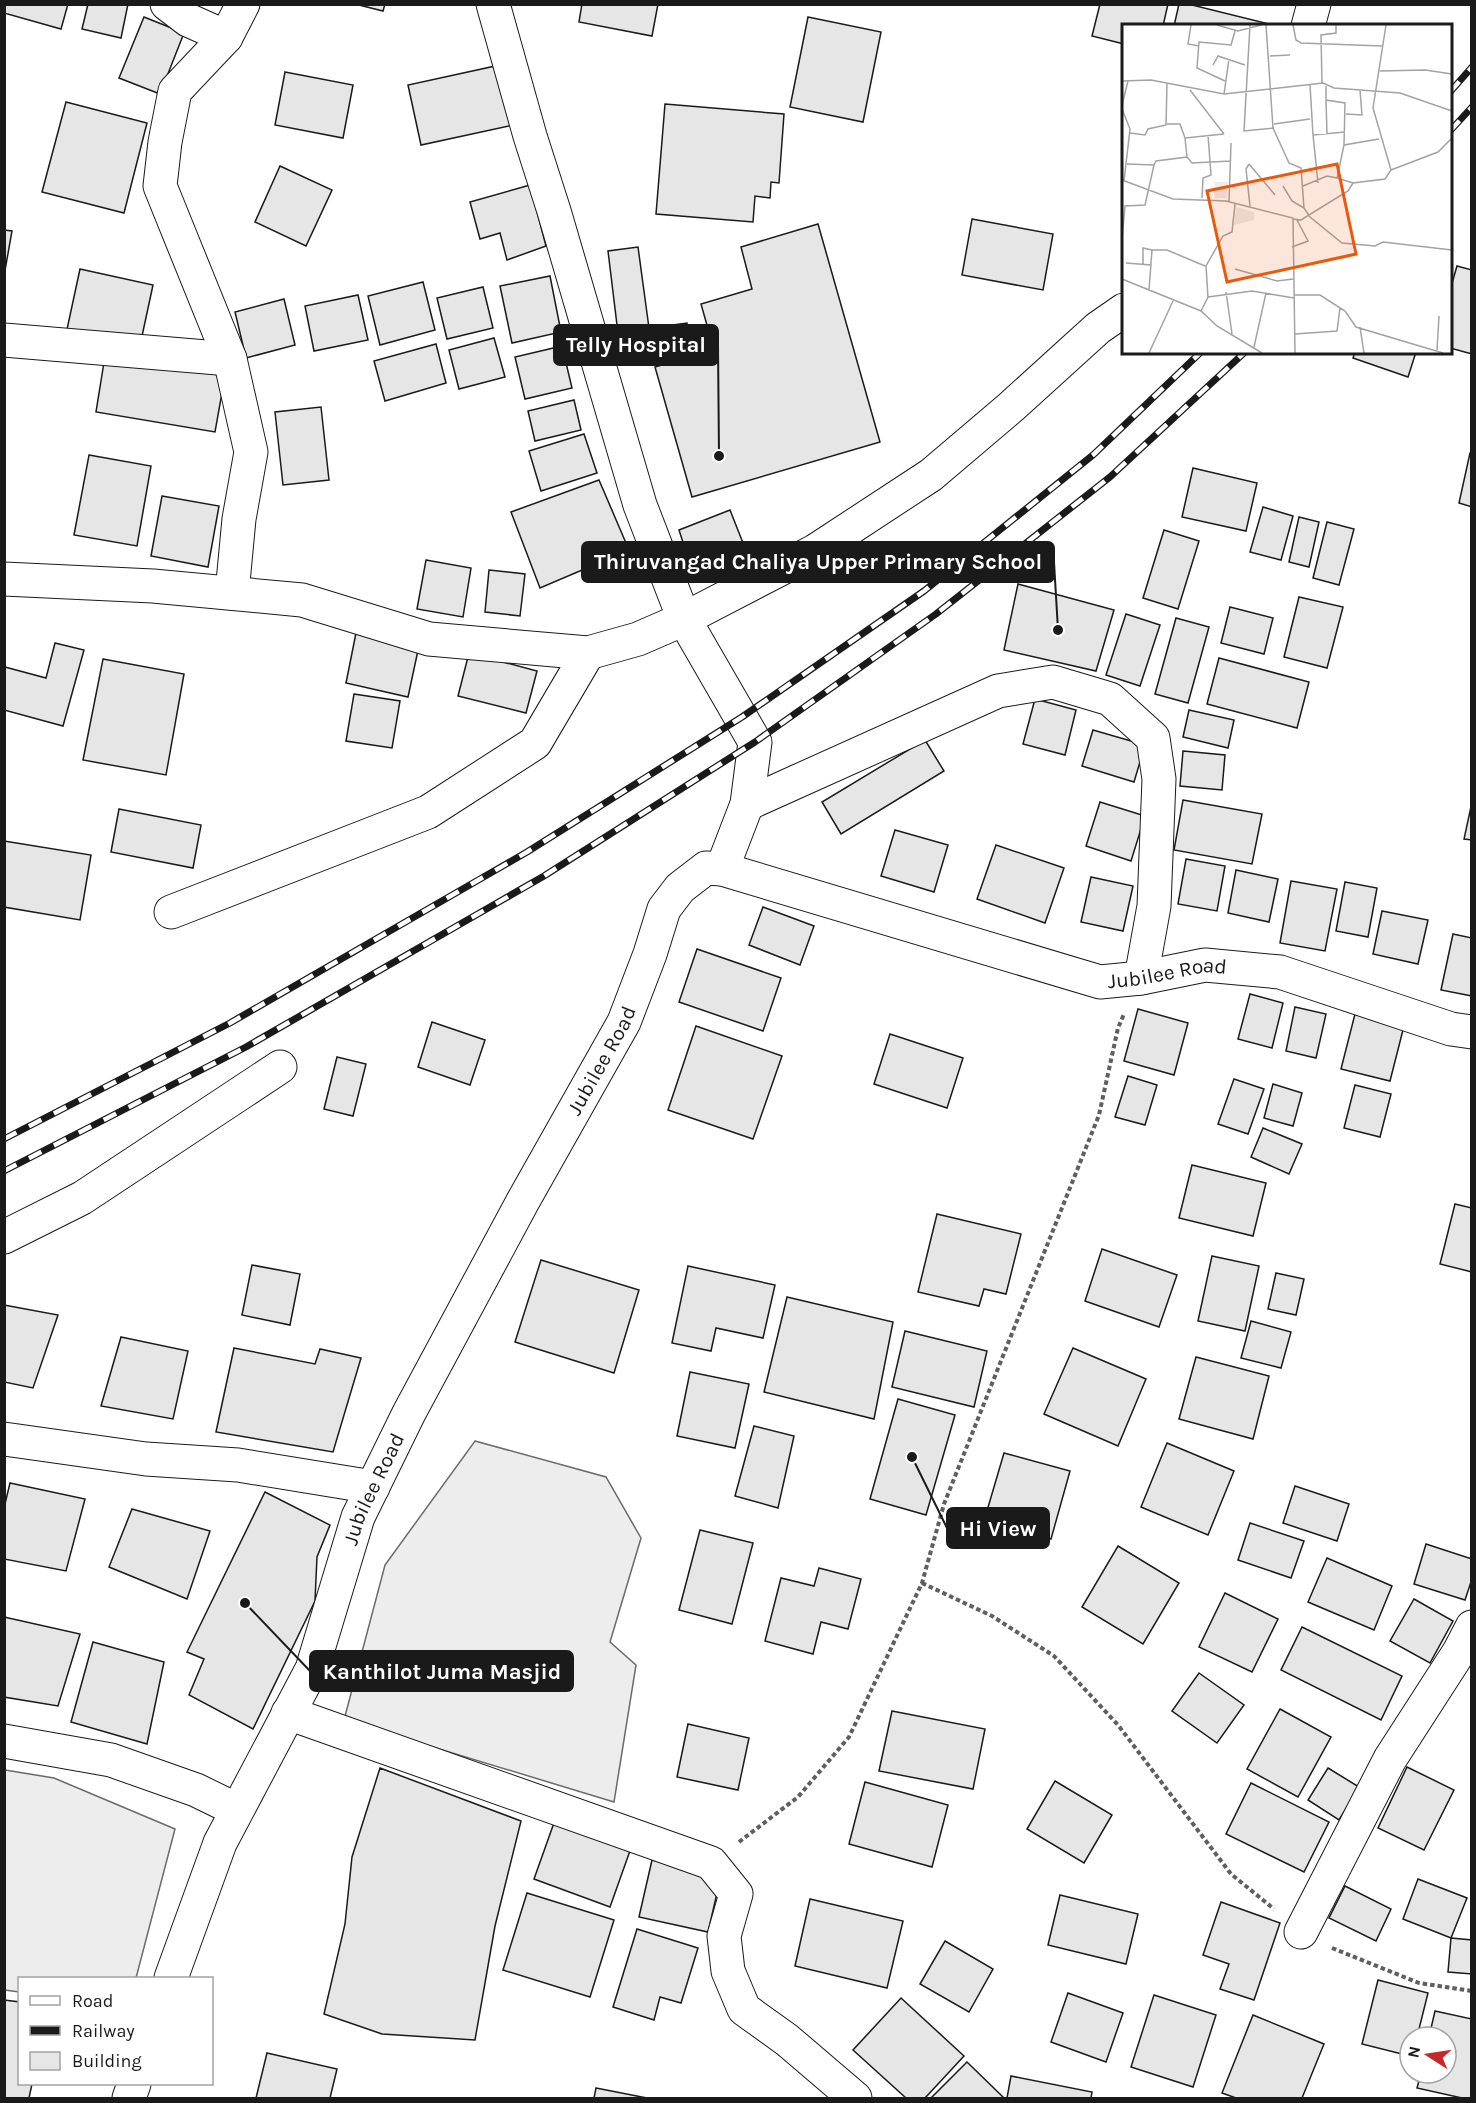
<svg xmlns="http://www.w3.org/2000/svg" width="1476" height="2103" font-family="Karla,sans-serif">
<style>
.built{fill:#ededed;stroke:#6a6a6a;stroke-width:1.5}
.building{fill:#e6e6e6;stroke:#1a1a1a;stroke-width:1.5}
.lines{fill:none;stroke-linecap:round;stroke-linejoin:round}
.minor-casing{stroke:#1a1a1a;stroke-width:35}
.path{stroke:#5f5f5f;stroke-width:4;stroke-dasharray:4.5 3;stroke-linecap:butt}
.minor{stroke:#fff;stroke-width:33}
.rail-casing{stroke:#1a1a1a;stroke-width:7}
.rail{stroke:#fff;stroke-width:4.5;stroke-dasharray:14;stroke-linecap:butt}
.labels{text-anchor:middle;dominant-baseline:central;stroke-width:4.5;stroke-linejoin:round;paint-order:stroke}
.street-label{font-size:21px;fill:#1a1a1a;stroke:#fff}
.inset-road{fill:none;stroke:#a3a3a3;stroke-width:1.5}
.view{fill:#e8590c;fill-opacity:0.15;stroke:#e8590c;stroke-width:3}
.inset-edge{fill:none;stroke:#1a1a1a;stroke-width:3}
.leader{fill:none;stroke:#1a1a1a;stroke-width:2}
.callout-dot{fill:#1a1a1a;stroke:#fff;stroke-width:2}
.callout{fill:#1a1a1a;stroke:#1a1a1a;stroke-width:2}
.callout-label{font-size:22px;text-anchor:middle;font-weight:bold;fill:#fff}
</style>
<rect width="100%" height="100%" fill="#fff"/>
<!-- built -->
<g class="built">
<polygon points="475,1441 606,1477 641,1538 610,1642 636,1665 614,1802 344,1720 385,1565"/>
<polygon points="5,1770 54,1778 175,1829 136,1978 20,1978 19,1992 5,1990"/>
</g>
<!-- building -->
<g class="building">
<polygon points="4,4 68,4 61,29 4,13"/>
<polygon points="88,4 128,4 121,38 82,29"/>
<polygon points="355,4 385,4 383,11"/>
<polygon points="582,4 658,4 652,36 579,22"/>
<polygon points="1100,4 1168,4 1163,26 1124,26 1124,44 1092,36"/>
<polygon points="1179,4 1188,4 1277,26 1174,26"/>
<polygon points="144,17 184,33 160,94 119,78"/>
<polygon points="808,17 881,32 863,122 790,107"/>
<polygon points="500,65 513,125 421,145 408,85"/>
<polygon points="285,72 353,85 343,138 275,125"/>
<polygon points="66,102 147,123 124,213 42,192"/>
<polygon points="665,104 784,114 779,183 771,182 770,198 755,196 753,222 656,214"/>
<polygon points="280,166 332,190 306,246 255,222"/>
<polygon points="530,185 546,246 507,260 500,233 480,239 470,202"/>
<polygon points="972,219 1053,234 1043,290 962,275"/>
<polygon points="818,224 880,442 692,497 655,367 714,350 701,304 752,289 741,247"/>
<polygon points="4,230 12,231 4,276"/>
<polygon points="638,247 649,328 687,323 690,348 621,358 608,251"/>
<polygon points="1457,266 1472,270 1472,354 1450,348 1450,290"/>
<polygon points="80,269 153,285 139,350 66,334"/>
<polygon points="550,276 561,332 512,343 500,286"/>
<polygon points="423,282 435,330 380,345 368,296"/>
<polygon points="483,287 493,328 447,339 437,298"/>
<polygon points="358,295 368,340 314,351 305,306"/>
<polygon points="284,299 295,345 246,358 235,312"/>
<polygon points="494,338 505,377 459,389 449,350"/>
<polygon points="436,344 446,383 385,401 374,361"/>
<polygon points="562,346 572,388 525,399 515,357"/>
<polygon points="1355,352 1416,352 1408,377 1353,358"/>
<polygon points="105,356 225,376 215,432 96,412"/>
<polygon points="574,400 581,430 535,441 528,411"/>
<polygon points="321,407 329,480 283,485 275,412"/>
<polygon points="584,434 597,473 541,491 529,451"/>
<polygon points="1470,453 1472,453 1472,507 1459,503"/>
<polygon points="89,455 151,466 137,546 74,535"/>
<polygon points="1193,468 1257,483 1246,531 1182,517"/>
<polygon points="599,480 629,550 540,588 511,512"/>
<polygon points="162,496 219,506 208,567 151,556"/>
<polygon points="1263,507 1293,516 1281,560 1250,552"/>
<polygon points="730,510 743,543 689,561 679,530"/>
<polygon points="1299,517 1319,522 1309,567 1289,562"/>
<polygon points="1327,522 1354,529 1339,585 1313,578"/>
<polygon points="1164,530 1199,541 1178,609 1143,598"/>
<polygon points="426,560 471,568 463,617 417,609"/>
<polygon points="489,570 525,574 520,616 485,612"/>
<polygon points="1018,584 1114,610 1096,671 1004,650"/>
<polygon points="1299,597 1343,607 1327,668 1284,657"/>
<polygon points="1230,607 1273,618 1264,654 1221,643"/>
<polygon points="1126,614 1160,625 1140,686 1106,675"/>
<polygon points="1176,618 1209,627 1188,703 1155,694"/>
<polygon points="357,628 420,641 408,697 346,683"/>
<polygon points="55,643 84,650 63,726 4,710 5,667 46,678"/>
<polygon points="469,653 537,671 526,713 458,696"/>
<polygon points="1219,658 1309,682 1297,728 1207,704"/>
<polygon points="103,659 184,674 166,775 83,760"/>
<polygon points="354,694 400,701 392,748 346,741"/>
<polygon points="1035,699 1076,710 1065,755 1023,744"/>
<polygon points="1189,710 1234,720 1228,748 1183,737"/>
<polygon points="1093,730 1145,745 1134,782 1082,766"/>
<polygon points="925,740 944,771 841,834 822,802"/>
<polygon points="1183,751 1225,755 1222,790 1180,786"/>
<polygon points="1183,800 1262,814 1252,864 1174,850"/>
<polygon points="1100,802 1145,816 1131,861 1086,846"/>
<polygon points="1472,802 1472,840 1464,839"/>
<polygon points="119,809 201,825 193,868 111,852"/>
<polygon points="895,830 948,845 934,892 881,876"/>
<polygon points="4,841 91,855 80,920 4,907"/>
<polygon points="996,845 1064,868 1045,923 977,899"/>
<polygon points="1186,859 1225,866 1217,911 1178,904"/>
<polygon points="1236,870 1278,879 1269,922 1228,913"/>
<polygon points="1091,877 1133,886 1123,931 1081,922"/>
<polygon points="1291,881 1337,889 1325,951 1280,943"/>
<polygon points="1345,882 1377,888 1368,937 1336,931"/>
<polygon points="763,907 814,926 800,965 749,945"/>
<polygon points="1382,911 1428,920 1418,964 1373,954"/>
<polygon points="1453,934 1472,938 1472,996 1441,990"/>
<polygon points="697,949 781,978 763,1031 679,1002"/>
<polygon points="1250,994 1283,1003 1272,1048 1238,1039"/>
<polygon points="1295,1007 1326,1014 1316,1058 1286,1051"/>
<polygon points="1138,1009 1188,1023 1174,1075 1124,1061"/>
<polygon points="1355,1014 1404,1026 1390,1081 1341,1069"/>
<polygon points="432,1022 485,1040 470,1085 418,1067"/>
<polygon points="696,1026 782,1056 753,1139 668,1110"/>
<polygon points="890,1034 963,1058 947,1108 874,1084"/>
<polygon points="337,1057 366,1064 353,1116 324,1109"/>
<polygon points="1128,1076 1157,1085 1145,1125 1115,1117"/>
<polygon points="1234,1079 1264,1089 1248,1134 1218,1124"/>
<polygon points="1273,1084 1302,1093 1293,1126 1264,1118"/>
<polygon points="1355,1085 1391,1094 1380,1137 1344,1128"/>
<polygon points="1263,1128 1302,1144 1289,1174 1251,1157"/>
<polygon points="1192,1165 1266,1183 1253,1236 1179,1218"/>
<polygon points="1455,1204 1472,1208 1472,1272 1440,1264"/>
<polygon points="937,1214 1021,1234 1006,1294 984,1289 979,1306 918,1292"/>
<polygon points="1102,1249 1177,1275 1159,1327 1085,1301"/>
<polygon points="1212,1256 1259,1266 1245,1331 1198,1321"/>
<polygon points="541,1260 639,1290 614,1373 515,1342"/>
<polygon points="252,1265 300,1274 290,1325 242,1315"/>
<polygon points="688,1266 775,1285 763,1338 716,1328 711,1351 672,1343"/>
<polygon points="1276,1273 1304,1279 1296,1315 1268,1309"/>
<polygon points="787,1297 893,1322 874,1419 764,1392"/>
<polygon points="4,1305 58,1315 33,1388 4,1382"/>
<polygon points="1251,1321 1291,1332 1281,1368 1241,1358"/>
<polygon points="905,1331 987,1351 974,1407 892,1387"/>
<polygon points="121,1337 188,1351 173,1419 101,1406"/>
<polygon points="234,1348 315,1364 320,1349 361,1358 333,1452 216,1432"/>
<polygon points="1073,1348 1146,1379 1118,1446 1044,1414"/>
<polygon points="1196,1357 1269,1376 1253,1439 1179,1419"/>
<polygon points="690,1372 749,1384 735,1448 677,1436"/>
<polygon points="898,1399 955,1415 926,1515 870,1499"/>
<polygon points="754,1426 794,1436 778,1508 735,1496"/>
<polygon points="1167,1443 1234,1471 1208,1535 1141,1507"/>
<polygon points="1004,1453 1070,1471 1051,1539 984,1521"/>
<polygon points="10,1483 85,1499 66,1571 4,1559 4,1508"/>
<polygon points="1295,1486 1349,1504 1337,1541 1283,1523"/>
<polygon points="265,1492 330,1525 317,1557 315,1601 253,1729 189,1695 204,1659 187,1652"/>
<polygon points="132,1509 210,1531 187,1599 109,1567"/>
<polygon points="1250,1523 1304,1541 1291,1578 1238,1560"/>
<polygon points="700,1530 753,1543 732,1624 679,1610"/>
<polygon points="1426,1544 1472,1559 1472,1579 1465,1600 1414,1584"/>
<polygon points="1118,1546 1179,1583 1143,1644 1082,1607"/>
<polygon points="1327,1558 1392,1586 1374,1630 1308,1602"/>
<polygon points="819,1568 861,1579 848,1629 821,1622 813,1654 765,1641 781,1578 814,1586"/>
<polygon points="1225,1593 1278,1619 1252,1672 1199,1647"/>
<polygon points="1414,1599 1453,1621 1430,1663 1390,1641"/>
<polygon points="4,1617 80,1634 58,1706 4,1697"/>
<polygon points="1302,1627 1402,1676 1381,1720 1281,1670"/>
<polygon points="93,1642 164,1662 147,1744 71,1722"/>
<polygon points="1199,1673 1244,1705 1217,1743 1172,1711"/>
<polygon points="1280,1709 1331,1737 1298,1797 1247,1769"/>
<polygon points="892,1711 985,1729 973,1789 879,1771"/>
<polygon points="688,1724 749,1738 738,1790 677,1777"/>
<polygon points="1407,1767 1454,1790 1424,1850 1378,1828"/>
<polygon points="380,1768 521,1821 495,1926 475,2040 382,2034 324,2014 345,1924 352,1857"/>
<polygon points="1328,1768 1359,1787 1339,1820 1308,1800"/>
<polygon points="1055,1781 1112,1815 1084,1863 1027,1829"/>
<polygon points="865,1782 948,1805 932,1867 849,1844"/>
<polygon points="1251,1783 1329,1822 1304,1872 1226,1834"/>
<polygon points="555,1820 631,1848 610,1907 534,1879"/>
<polygon points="652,1860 721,1876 708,1932 639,1917"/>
<polygon points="1418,1879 1467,1898 1451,1938 1403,1919"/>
<polygon points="1345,1886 1391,1909 1376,1941 1329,1918"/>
<polygon points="527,1893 614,1920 590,1997 503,1970"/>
<polygon points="1060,1895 1138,1914 1126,1964 1048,1945"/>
<polygon points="810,1899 903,1921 887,1988 795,1966"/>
<polygon points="1221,1902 1280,1923 1254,2000 1220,1989 1229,1964 1203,1955"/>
<polygon points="637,1929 698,1948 681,2003 660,1997 654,2020 613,2007"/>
<polygon points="1451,1938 1472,1940 1472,1974 1448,1972"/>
<polygon points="945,1941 993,1969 969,2012 920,1984"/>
<polygon points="1378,1980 1428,1993 1417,2037 1410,2037 1410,2056 1362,2044"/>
<polygon points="1068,1993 1123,2013 1106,2062 1051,2042"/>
<polygon points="1154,1995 1216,2015 1193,2087 1131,2067"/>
<polygon points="901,1998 964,2056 925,2098 906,2098 853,2050"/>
<polygon points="4,2000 20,2002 20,2084 32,2084 29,2098 4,2098"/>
<polygon points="1435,2011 1472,2019 1472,2098 1462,2098 1417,2088 1421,2073 1446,2073 1446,2037 1429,2037"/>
<polygon points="1253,2015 1324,2044 1302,2098 1236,2098 1222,2093"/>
<polygon points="267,2053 337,2069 330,2098 256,2098"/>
<polygon points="967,2062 1004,2098 931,2098"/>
<polygon points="1011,2076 1092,2092 1091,2098 1007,2098"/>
<polygon points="596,2088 647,2098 594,2098"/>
</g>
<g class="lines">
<defs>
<g id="minor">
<polyline points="167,4 188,20 226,37 243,4"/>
<polyline points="493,4 530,136 554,211 640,505 684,619 755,742 747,804 722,869"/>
<polyline points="1308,26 1314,4"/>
<polyline points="226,37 175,91 165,142 160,186 230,359 251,452 239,519 232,593"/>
<polyline points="4,340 230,359"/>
<polyline points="4,579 153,586 302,600 429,639 588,653 638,639 684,619 815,551 931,475 1011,407 1098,328 1124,310"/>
<polyline points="747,804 998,691 1053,682 1110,699 1153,738 1159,779 1154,906 1141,978"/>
<polyline points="171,912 428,812 535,743 588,653"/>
<polyline points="4,1237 82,1198 280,1067"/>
<polyline points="4,1439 146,1459 238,1465 373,1487"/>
<polyline points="288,1713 711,1863 736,1894 724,1936 728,1971 744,2009 787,2040 855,2098"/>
<polyline points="4,1741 111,1760 196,1790 237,1810"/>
<polyline points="1301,1932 1390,1759 1459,1652 1472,1627"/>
<path id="s1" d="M171,1978L220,1843L312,1669L358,1517L409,1413L523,1201L624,1022L650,954L664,909L680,888L706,868L722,869L1100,982L1141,978L1205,965L1280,972L1451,1029L1472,1032"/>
<polyline points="129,2098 134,2084"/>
</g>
</defs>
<!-- minor casing -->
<use href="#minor" class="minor-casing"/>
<!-- path -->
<g class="path">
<polyline points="922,1583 992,1616 1054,1656 1118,1725 1231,1874 1274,1909"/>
<polyline points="739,1842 798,1797 849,1737 922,1583 944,1504 1099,1115 1118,1028 1124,1014"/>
<polyline points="1332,1948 1419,1983 1472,1991"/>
</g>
<!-- minor -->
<use href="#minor" class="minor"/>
<defs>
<g id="rail">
<polyline points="1450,92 1472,67"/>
<polyline points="1450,131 1472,107"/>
<polyline points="4,1139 230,1023 527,852 742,717 924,591 1093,455 1201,352"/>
<polyline points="4,1171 246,1047 544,876 755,742 936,614 1110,477 1245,352"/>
</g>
</defs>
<!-- rail casing -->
<use href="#rail" class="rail-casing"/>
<!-- rail -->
<use href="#rail" class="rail"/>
</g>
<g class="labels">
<!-- street labels -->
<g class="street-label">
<text stroke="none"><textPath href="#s1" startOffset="1719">Jubilee Road</textPath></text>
<text stroke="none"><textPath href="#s1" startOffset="1017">Jubilee Road</textPath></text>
<text stroke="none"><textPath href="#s1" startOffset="531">Jubilee Road</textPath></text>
</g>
</g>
<!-- overview -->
<g transform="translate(1122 24)">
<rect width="330" height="330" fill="#fff"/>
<path d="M92,158H106L105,174H93ZM114,183L132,188V196L112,201Z" fill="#ededed"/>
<path class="inset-road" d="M69,1L66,20L77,22M95,1L116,7L139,1M128,1L122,107L152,104M144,1L151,104L167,139L179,144L182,184L188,193L220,219L253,222L261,218L330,226M171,1L174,16L179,19L260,22M264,1L251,84L269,146L316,128L330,114M148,32L168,31M91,41L96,32L123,41M258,47L303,46L330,50M0,57L29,56L102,70L201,59L212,64L278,69L330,87M103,57L75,44L77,18L109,21L113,7M200,59L199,11L214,9V1M188,61L191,111L223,108M204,62V76L223,79L222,121M68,66L102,110M102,70L107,35M204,76L205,110M0,81L6,57M0,85L8,105L2,157M224,90L240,91L238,66M45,100H58L63,114L102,110M152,100L188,95M8,109L23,111L26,105L44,101L45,60M191,111L196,159M65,133L70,139L109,137M5,140L32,141L34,137L65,133L63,114M127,140L124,145L128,182M127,140L153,171M0,156L51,175L104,177L171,194L173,329M231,159L215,154L222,121L257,115M161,162L170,177L182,184M181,162L205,152L215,154M80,174L81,154L89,151L86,111M107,178L109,119M171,195L179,196L226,167L231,159L263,155L269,146M0,215L3,182L23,181L32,141M170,223L186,217L175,196M4,239L29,241M21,241V224L30,226M113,245L155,257L171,255M0,255L79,287L95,302L140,329M27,266L30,226H45L83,242M104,268L110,310M172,271H198L223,287L234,303L321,329M86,273L130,267L172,274M79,287L86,273L84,242L101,212L110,208L113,180M238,303L242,329M173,310L215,307L218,284M132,323L144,269M315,326L317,292M27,329L51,277"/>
<path class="view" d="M215,140L234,230L105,258L85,167Z"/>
<rect width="330" height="330" class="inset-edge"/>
</g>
<!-- callouts -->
<path class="leader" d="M719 456L718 345M1058 630L1054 562M912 1457L947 1528M245 1603L310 1671"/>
<g class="callout-dot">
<circle cx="719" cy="456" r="6"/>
<circle cx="1058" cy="630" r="6"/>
<circle cx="912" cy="1457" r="6"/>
<circle cx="245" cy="1603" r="6"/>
</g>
<g class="callout">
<rect x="554" y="325" width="164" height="40" rx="6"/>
<rect x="582" y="542" width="472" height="40" rx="6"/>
<rect x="947" y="1508" width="102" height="40" rx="6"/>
<rect x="310" y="1651" width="263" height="40" rx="6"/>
</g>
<g class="callout-label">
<text x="636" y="352">Telly Hospital</text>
<text x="818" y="569">Thiruvangad Chaliya Upper Primary School</text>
<text x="998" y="1536">Hi View</text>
<text x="442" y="1679">Kanthilot Juma Masjid</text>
</g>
<!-- border -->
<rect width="1476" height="2103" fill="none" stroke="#1a1a1a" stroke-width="12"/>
<!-- legend -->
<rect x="18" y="1977" width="195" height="108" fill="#ffffff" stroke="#a3a3a3" stroke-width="1.5"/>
<rect x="30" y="1996" width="30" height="9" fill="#ffffff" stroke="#a3a3a3" stroke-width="1.5"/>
<text x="72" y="2007" font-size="18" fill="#1a1a1a">Road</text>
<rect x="30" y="2026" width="30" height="9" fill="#1a1a1a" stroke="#a3a3a3" stroke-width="1.5"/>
<text x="72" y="2037" font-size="18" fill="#1a1a1a">Railway</text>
<rect x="30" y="2052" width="30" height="18" fill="#e6e6e6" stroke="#a3a3a3" stroke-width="1.5"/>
<text x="72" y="2067" font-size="18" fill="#1a1a1a">Building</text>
<!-- north arrow -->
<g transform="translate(1428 2055) rotate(282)"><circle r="28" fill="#ffffff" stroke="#a3a3a3" stroke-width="1.5"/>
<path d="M0-4.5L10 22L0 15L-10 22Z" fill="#c62828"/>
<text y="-9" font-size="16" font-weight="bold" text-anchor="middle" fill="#1a1a1a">N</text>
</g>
</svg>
